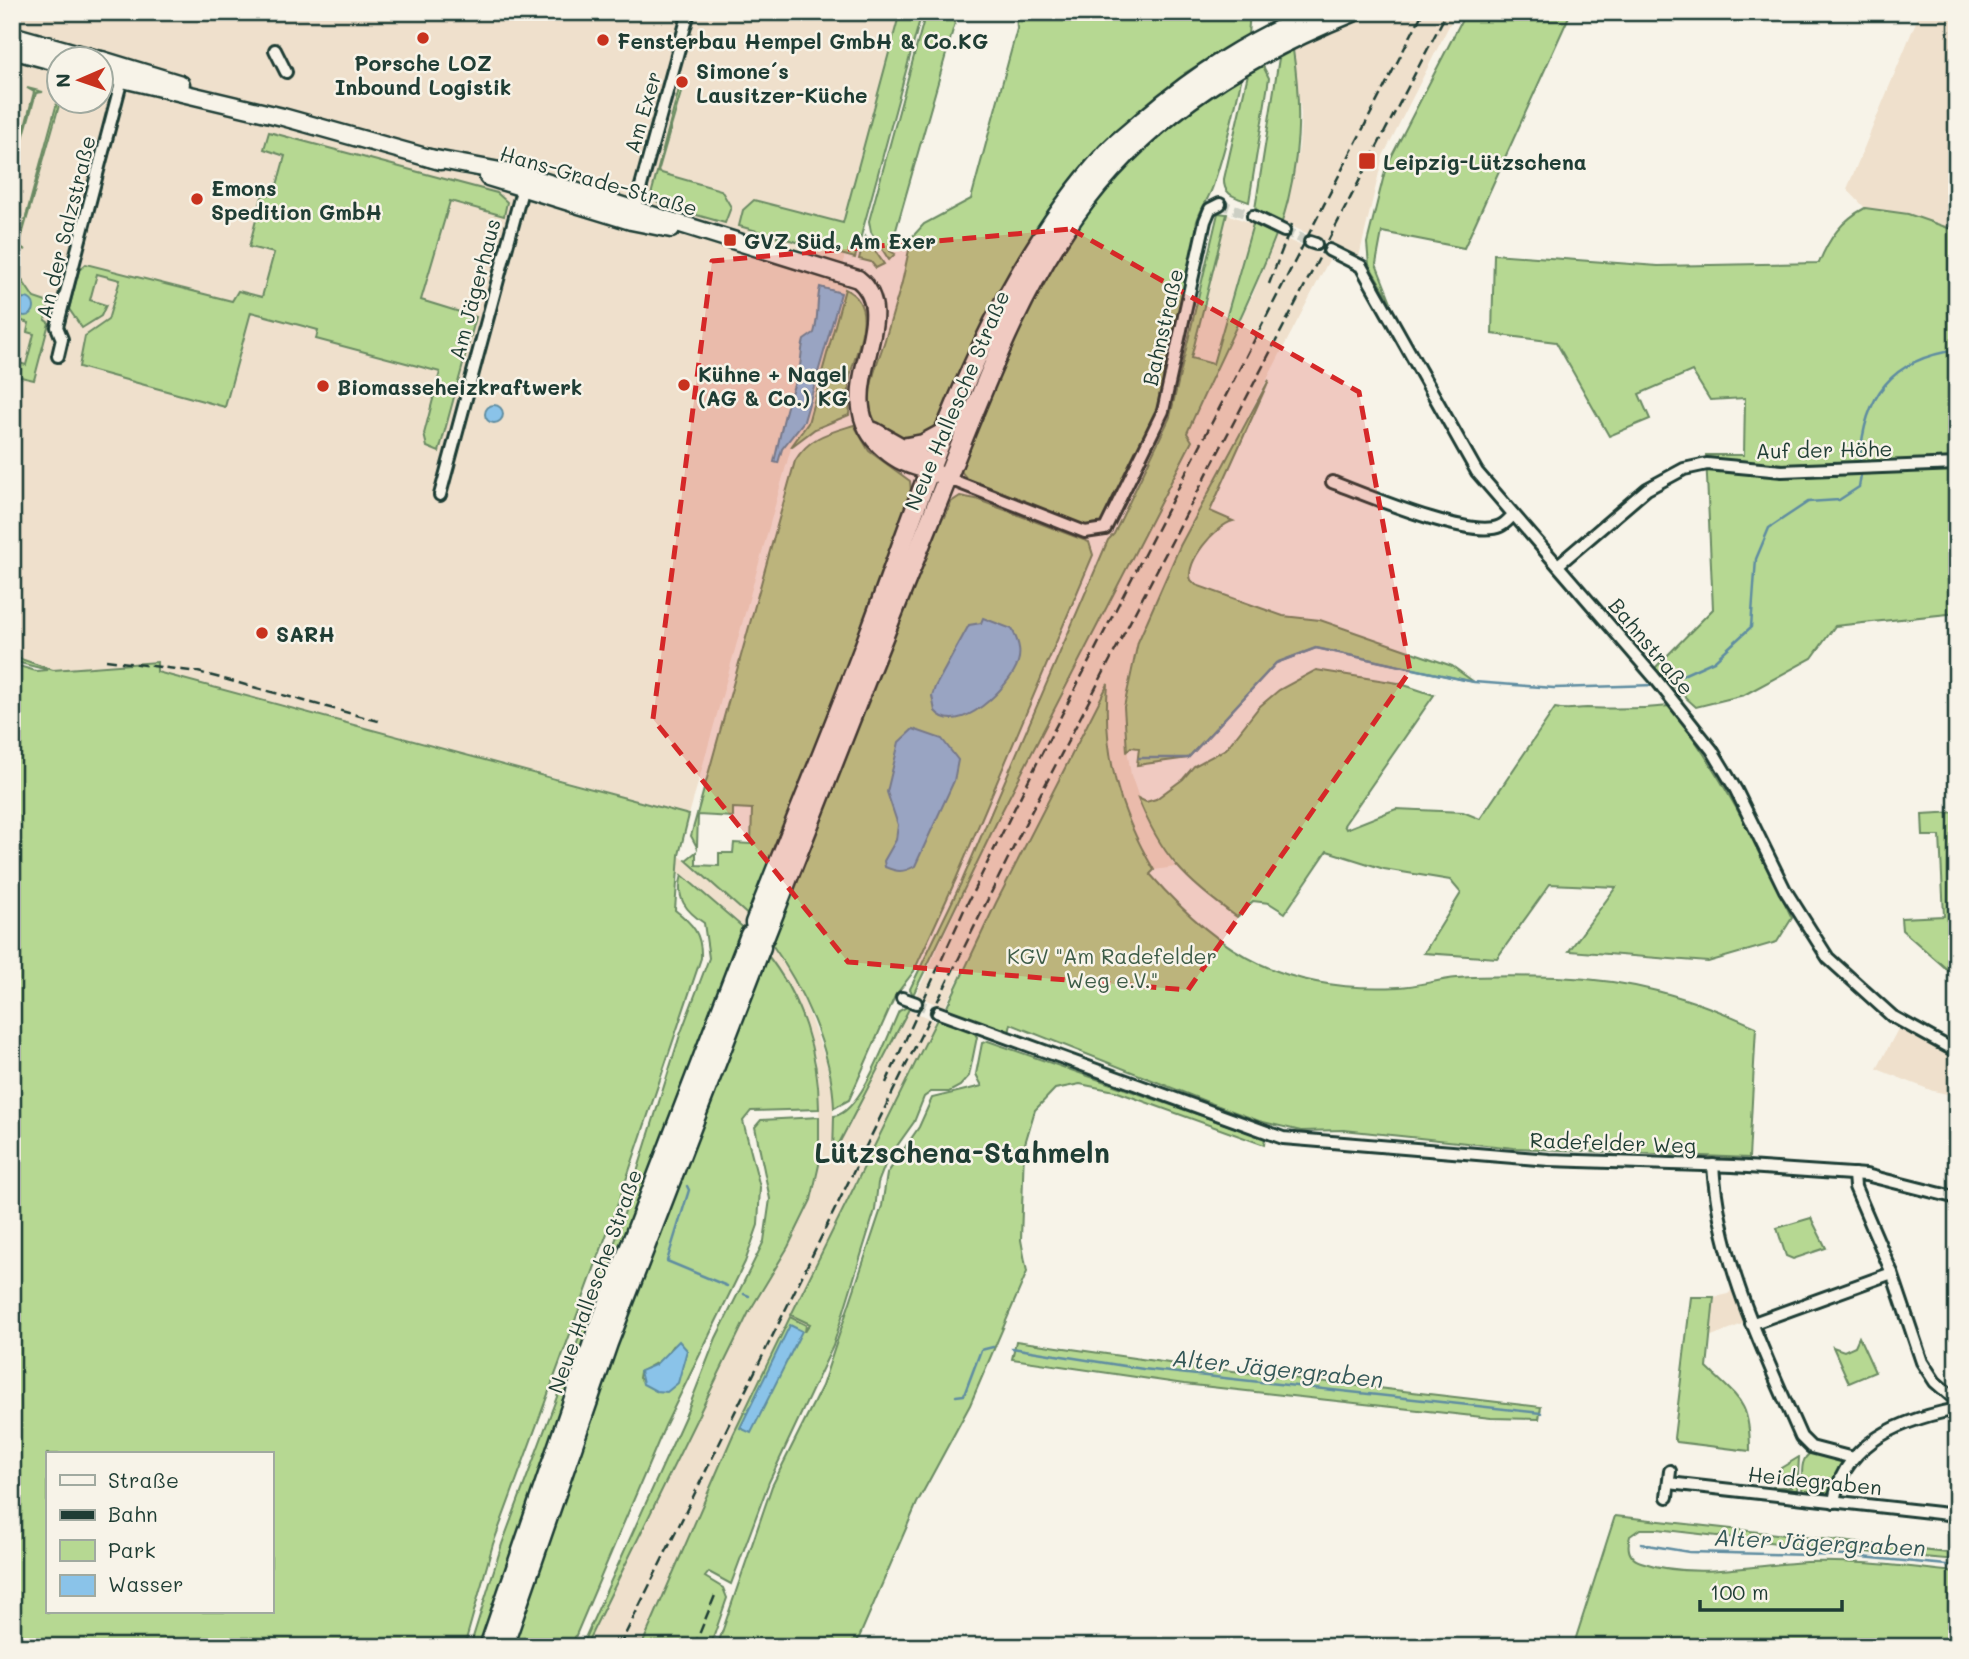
<svg xmlns="http://www.w3.org/2000/svg" width="1969" height="1659" font-family="Mali,sans-serif">
<style>
.built{fill:#efe0cc;fill-rule:evenodd}
.green{fill:#b6d892;stroke:#6a8a63;stroke-width:2;fill-rule:evenodd}
.water{fill:#8ac3e9;stroke:#5f8da1;stroke-width:2}
.lines{fill:none;stroke-linecap:round;stroke-linejoin:round}
.stream{stroke:#5f8da1;stroke-width:2.5}
.street-tunnel{stroke:#cccfc4;stroke-width:10;stroke-dasharray:10 5;stroke-linecap:butt}
.street-casing{stroke:#1f3d34;stroke-width:16}
.secondary-casing{stroke:#1f3d34;stroke-width:21}
.primary-casing{stroke:#1f3d34;stroke-width:23}
.street{stroke:#f7f3e8;stroke-width:10}
.secondary{stroke:#f7f3e8;stroke-width:16}
.primary{stroke:#f7f3e8;stroke-width:18}
.rail{stroke:#1f3d34;stroke-width:2.5;stroke-dasharray:10 5;stroke-linecap:butt}
.marked{fill:#d62828;fill-opacity:0.2;stroke:#d62828;stroke-width:5;stroke-dasharray:14 9;stroke-linejoin:round}
.poi-dot{fill:#c8321e;stroke:#f7f3e8;stroke-width:2.5}
.labels{text-anchor:middle;dominant-baseline:central;stroke-width:5;stroke-linejoin:round;paint-order:stroke}
.poi-label{font-size:21px;font-weight:bold;fill:#1f3d34;stroke:#f7f3e8;text-anchor:start}
.street-label{font-size:21px;fill:#1f3d34;stroke:#f7f3e8}
.park-label{font-size:21px;fill:#3d5c47;stroke:#f7f3e8}
.water-label{font-size:23px;font-style:italic;fill:#345858;stroke:#f7f3e8}
.district-label{font-size:28px;font-weight:bold;fill:#1f3d34;stroke:#f7f3e8}
</style>
<rect width="100%" height="100%" fill="#f7f3e8"/>
<filter id="ink" filterUnits="userSpaceOnUse"><feTurbulence type="fractalNoise" baseFrequency=".0143" numOctaves="2"/><feDisplacementMap in="SourceGraphic" scale="14" xChannelSelector="R" yChannelSelector="G"/><feConvolveMatrix kernelMatrix="1 2 1 2 8 2 1 2 1" color-interpolation-filters="sRGB"/></filter>
<g filter="url(#ink)">
<!-- built -->
<g class="built">
<path d="M12,12H900L843,223L845,289L808,423L791,448L689,815L541,774L638,820L745,912L773,946L800,990L826,1060L833,1094L834,1153L909,1009L934,1021L931,1034L792,1316L810,1324L749,1444L733,1436L641,1647H585L749,1312L788,1247L811,1200L819,1165L820,1130L816,1061L807,1029L795,1001L771,960L741,924L675,870L12,656ZM60,60H102V102H60Z"/>
<polygon points="1287,12 1456,12 1383,156 1359,257 1282,222 1299,148 1301,114"/>
<polygon points="1920,12 1957,12 1957,231 1908,214 1865,208 1847,189"/>
<polygon points="1227,214 1253,224 1213,364 1191,358"/>
<polygon points="1276,235 1330,258 1180,547 1138,642 1127,686 1124,728 1131,775 1147,821 1175,867 1154,870 1126,818 1109,751 1107,686 944,1008 916,995 1002,811 1192,442 1187,434 1215,370 1253,294"/>
<polygon points="1899,1027 1957,1058 1957,1096 1933,1091 1877,1069"/>
<polygon points="1733,1289 1745,1323 1709,1337 1714,1297 1728,1294"/>
</g>
<!-- green -->
<g class="green">
<polygon points="900,12 922,12 855,258 739,226 743,210 754,200 843,223"/>
<polygon points="926,12 958,12 890,251 895,254 889,260 871,232 869,221"/>
<path d="M1016,12H1250L1248,35L1185,73L1187,75L1128,123L932,429C921,438 906,439 892,434C853,418 875,370 884,343C890,324 895,305 901,286C906,267 907,254 913,236L924,224L971,199L1017,29Z"/>
<polygon points="1466,12 1571,12 1464,248 1382,232 1376,264 1391,302 1369,265 1367,243 1386,167"/>
<path d="M1293,50C1302,110 1300,163 1282,222L1255,209L1279,58Z"/>
<path d="M1263,66L1269,78L1249,202C1235,197 1223,195 1224,179L1248,74Z"/>
<path d="M1242,76C1234,113 1225,150 1213,186C1208,201 1199,210 1196,225L1199,226L1158,408L1107,519L1093,527L1084,526L967,479L961,471V462C984,406 1003,347 1030,294C1077,203 1152,124 1242,76Z"/>
<polygon points="27,88 43,92 36,93 12,177 34,92"/>
<polygon points="679,89 682,89 658,172 721,190 731,207 725,223 661,205 651,195"/>
<polygon points="52,95 59,97 60,102 19,246 26,250 12,244 18,246 58,99"/>
<polygon points="269,132 497,193 507,202 504,216 450,201 421,300 476,317 439,452 427,447 424,434 440,372 316,339 318,330 251,312 225,407 79,367 85,336 108,320 120,280 97,274 90,300 106,305 101,316 82,328 69,309 79,270 86,264 232,301 238,291 262,297 274,253 249,247 263,193 274,196 285,156 264,149"/>
<path d="M1865,208L1908,214L1957,231V613L1835,626L1812,658L1744,695L1696,707L1654,669L1713,609L1706,455H1744L1745,398L1710,400L1692,371L1639,394L1650,419L1609,436L1556,342L1492,334L1494,254L1658,266L1819,263C1829,238 1842,220 1865,208Z"/>
<path d="M1218,213L1227,214L1191,358L1213,364L1253,224L1276,235C1250,303 1216,366 1187,433L1192,441L1002,811L913,995L910,989L962,881L1108,540L1114,534L1170,417Z"/>
<polygon points="865,236 884,264 876,268 871,262 859,259"/>
<polygon points="12,265 34,298 49,303 45,320 49,323 34,380 12,375 12,369 17,370 19,363 26,365 34,334 27,332 29,323 12,318"/>
<path d="M845,289C880,306 856,349 850,376C847,389 851,402 849,415L815,429L791,447L808,423Z"/>
<path d="M1269,380L1210,511L1233,521C1216,525 1184,563 1191,580L1196,585L1283,616L1320,620L1452,666L1474,682L1316,648L1276,663L1188,758L1137,765L1139,748L1131,747L1127,751L1124,707L1138,642L1180,546Z"/>
<path d="M854,425L869,451L910,481L911,491L905,508L910,511L751,918L686,860L696,852V865L719,866V853H733L734,843L751,844L752,809L733,808V817L698,815L697,847L691,836L795,461C809,437 828,433 854,425Z"/>
<path d="M960,496L976,499L1089,542L1093,555L956,879L914,971L895,996L849,1100L834,1108C832,1049 803,988 769,940L939,515L945,517L951,502Z"/>
<path d="M12,656L53,670L157,662V672L689,815L679,855L675,910C693,924 702,934 701,958L620,1198L493,1544L464,1647H12V664L36,671L48,670L12,661ZM47,1454H271V1612H47Z"/>
<path d="M1316,670L1398,683L1434,695L1344,825L1346,829L1396,809L1463,812L1480,819L1555,708C1569,711 1574,708 1587,708C1616,709 1642,709 1670,706C1721,772 1756,843 1792,918L1777,942L1708,962L1569,951L1616,887L1550,884L1497,958L1424,953L1461,893L1450,880L1384,869L1327,851L1285,913L1269,903L1253,901L1237,917C1186,881 1161,856 1138,798L1146,802L1156,799L1183,779L1194,766L1226,749L1259,707L1279,690Z"/>
<path d="M1108,684C1102,753 1119,811 1154,870L1150,874C1221,956 1287,993 1399,987C1418,986 1437,980 1457,978C1489,975 1525,976 1557,977C1632,980 1688,996 1756,1027L1749,1158L1514,1148L1344,1130L1301,1131L1259,1121L1205,1101L1011,1024L1009,1033L945,1011L996,903Z"/>
<polygon points="1957,812 1957,978 1902,930 1901,918 1944,916 1940,836 1923,836 1922,814"/>
<path d="M682,875L746,930L483,1647H470L502,1544L617,1236L680,1035L709,958L704,923C686,911 675,898 682,875Z"/>
<path d="M765,952C801,996 819,1053 819,1109L751,1111L743,1121L760,1187L758,1225L745,1262L665,1426L571,1647H508L629,1303ZM673,1345L656,1391L639,1378L640,1372L663,1359Z"/>
<path d="M907,1007L909,1009L833,1155L834,1116C861,1113 888,1035 899,1011Z"/>
<polygon points="937,1019 955,1022 974,1032 977,1037 969,1076 960,1086 949,1092 931,1092 924,1097 914,1122 887,1160 878,1183 875,1210 833,1346 769,1482 731,1584 709,1572 705,1577 723,1588 727,1598 710,1647 641,1647 733,1435 790,1317 806,1325 805,1332 810,1324 791,1315"/>
<polygon points="988,1041 1265,1138 1264,1145 1115,1091 1080,1084 1055,1089 1035,1110 1024,1147 1021,1240 1027,1272 970,1405 917,1503 855,1647 717,1647 772,1486 822,1386 882,1206 887,1174 919,1127 932,1098 982,1086 976,1074 982,1043"/>
<polygon points="819,1117 819,1165 811,1200 788,1247 749,1312 585,1647 581,1647 687,1412 716,1338 764,1241 770,1199 755,1127 761,1120"/>
<polygon points="1811,1218 1826,1248 1793,1259 1786,1256 1777,1228"/>
<path d="M1691,1297H1714L1707,1368C1740,1400 1750,1401 1750,1451L1677,1442L1674,1438Z"/>
<polygon points="1859,1337 1875,1372 1849,1383 1833,1347 1844,1351 1855,1346"/>
<polygon points="1016,1341 1190,1366 1541,1407 1539,1419 1491,1418 1184,1384 1012,1359"/>
<path d="M1812,1452L1846,1461L1829,1495L1802,1493C1804,1478 1797,1460 1812,1452Z"/>
<polygon points="1799,1457 1797,1493 1773,1491 1773,1487 1791,1487 1791,1480 1781,1478 1781,1468"/>
<path d="M1615,1516L1957,1554V1560L1830,1549L1657,1529H1640L1630,1536C1627,1547 1628,1558 1641,1562C1693,1580 1753,1565 1806,1562C1857,1560 1907,1567 1957,1572V1647H1573Z"/>
</g>
<!-- water -->
<g class="water">
<path d="M820,287L841,293L804,421L782,449L778,463L774,462C781,433 785,405 797,378C802,366 800,353 804,340L814,333C819,317 816,304 820,287Z"/>
<circle cx="25" cy="307" r="9"/>
<circle cx="494" cy="414" r="9"/>
<path d="M983,618L1012,629C1017,639 1022,650 1018,662C1011,686 958,739 935,711L932,696L935,687L969,625L981,623Z"/>
<path d="M913,729L942,739L958,760L954,781L915,866C903,873 897,872 885,867L884,861L896,840L898,825L887,792L899,742Z"/>
<polygon points="790,1325 802,1331 751,1433 740,1428"/>
<polygon points="679,1341 687,1350 678,1383 667,1392 656,1391 643,1384 640,1371 655,1365"/>
</g>
<g class="lines">
<!-- stream -->
<g class="stream">
<path d="M1860,460C1864,396 1891,359 1957,350"/>
<polyline points="1665,683 1714,661 1751,627 1756,559 1769,528 1808,502 1839,500 1859,487 1861,475"/>
<polyline points="1139,758 1188,758 1276,663 1316,648 1474,682 1554,688 1655,685"/>
<polyline points="687,1186 689,1190 667,1261 727,1286"/>
<polyline points="744,1294 749,1296"/>
<polyline points="1012,1348 1143,1369 1541,1413"/>
<polyline points="956,1396 964,1395 981,1350 993,1347"/>
<polyline points="1641,1544 1689,1552 1851,1556 1957,1566"/>
</g>
<!-- street-tunnel -->
<g class="street-tunnel">
<polyline points="1220,204 1253,216"/>
<polyline points="1284,231 1310,242"/>
<polyline points="916,1003 937,1012"/>
</g>
<defs>
<g id="street">
<polyline points="275,50 286,72"/>
<polyline points="633,215 689,12"/>
<polyline points="1253,216 1284,231"/>
<polyline points="1310,242 1316,244"/>
<polyline points="1329,250 1361,266 1477,472 1654,677 1712,750 1736,790 1785,890 1828,958 1892,1016 1957,1052"/>
<polyline points="58,356 62,339 57,327 123,75"/>
<polyline points="947,478 1085,532 1105,529 1163,411 1205,221 1210,209 1220,204"/>
<path d="M1332,482C1364,494 1471,540 1500,526C1505,524 1509,519 1513,515"/>
<polyline points="440,495 524,183"/>
<polyline points="1558,565 1647,489 1684,469 1707,464 1782,471 1957,464"/>
<polyline points="902,998 916,1003"/>
<polyline points="937,1012 1283,1138 1549,1160 1733,1166 1866,1175 1957,1198"/>
<path d="M1713,1165C1719,1262 1763,1350 1801,1437L1811,1447L1853,1458"/>
<polyline points="1854,1174 1855,1187 1892,1273 1922,1362 1935,1382 1957,1401"/>
<polyline points="1751,1324 1892,1273"/>
<polyline points="1669,1483 1957,1515"/>
<polyline points="1667,1497 1670,1471"/>
<path d="M1834,1502C1843,1442 1904,1419 1957,1409"/>
</g>
<g id="secondary">
<polyline points="12,35 101,60"/>
<polyline points="12,50 60,63"/>
<polyline points="102,60 181,84"/>
<polyline points="102,74 283,117 440,161"/>
<path d="M430,158L526,176L858,279C908,319 821,397 885,450C903,466 918,466 938,474"/>
<polyline points="488,177 631,221 671,229"/>
<polyline points="874,431 920,457 931,471"/>
<polyline points="902,447 923,443 947,430"/>
</g>
<g id="primary">
<path d="M755,923C793,825 834,728 871,629C932,465 987,285 1107,153C1118,141 1132,131 1144,120C1200,72 1250,41 1318,12"/>
<path d="M765,936C821,792 878,649 936,506C979,401 1016,291 1086,200C1156,109 1249,54 1353,12"/>
<polyline points="489,1647 593,1343 750,935"/>
<polyline points="503,1647 608,1343 761,947"/>
</g>
</defs>
<!-- street casing -->
<use href="#street" class="street-casing"/>
<!-- secondary casing -->
<use href="#secondary" class="secondary-casing"/>
<!-- primary casing -->
<use href="#primary" class="primary-casing"/>
<!-- street -->
<use href="#street" class="street"/>
<!-- secondary -->
<use href="#secondary" class="secondary"/>
<!-- primary -->
<use href="#primary" class="primary"/>
<!-- rail -->
<g class="rail">
<polyline points="1269,284 1292,224"/>
<polyline points="106,660 198,672 382,722"/>
<polyline points="886,1083 964,910 1041,755 1423,12"/>
<polyline points="619,1647 1027,820 1447,12"/>
<polyline points="694,1647 716,1593"/>
</g>
</g>
</g>
<!-- marked area -->
<path class="marked" d="M1071,229L1359,392L1410,671L1188,990L848,962L653,719L712,261Z"/>
<!-- markers -->
<g class="poi-dot">
<circle cx="423" cy="38" r="7"/>
<circle cx="603" cy="40" r="7"/>
<circle cx="682" cy="82" r="7"/>
<rect x="1358" y="152" width="18" height="18" rx="3.5"/>
<circle cx="197" cy="199" r="7"/>
<rect x="723" y="233" width="14" height="14" rx="3.5"/>
<circle cx="684" cy="385" r="7"/>
<circle cx="323" cy="386" r="7"/>
<circle cx="262" cy="633" r="7"/>
</g>
<g class="labels">
<!-- poi labels -->
<g class="poi-label">
<text x="617" y="40">Fensterbau Hempel GmbH &amp; Co.KG</text>
<text x="423" y="62" text-anchor="middle">Porsche LOZ<tspan x="423" dy="24">Inbound Logistik</tspan></text>
<text x="696" y="70">Simone´s<tspan x="696" dy="24">Lausitzer-Küche</tspan></text>
<text x="1383" y="161">Leipzig-Lützschena</text>
<text x="211" y="187">Emons<tspan x="211" dy="24">Spedition GmbH</tspan></text>
<text x="744" y="240">GVZ Süd, Am Exer</text>
<text x="698" y="373">Kühne + Nagel<tspan x="698" dy="24">(AG &amp; Co.) KG</tspan></text>
<text x="337" y="386">Biomasseheizkraftwerk</text>
<text x="276" y="633">SARH</text>
</g>
<!-- street labels -->
<g class="street-label">
<text transform="translate(642 112) rotate(-74)">Am Exer</text>
<text transform="translate(599 180) rotate(16)">Hans-Grade-Straße</text>
<text transform="translate(65 227) rotate(-76)">An der Salzstraße</text>
<text transform="translate(474 289) rotate(-75)">Am Jägerhaus</text>
<text transform="translate(1162 327) rotate(-77)">Bahnstraße</text>
<text transform="translate(956 400) rotate(-67)">Neue Hallesche Straße</text>
<text transform="translate(1824 449) rotate(-1)">Auf der Höhe</text>
<text transform="translate(1652 646) rotate(50)">Bahnstraße</text>
<text transform="translate(1613 1142) rotate(2)">Radefelder Weg</text>
<text transform="translate(594 1281) rotate(-70)">Neue Hallesche Straße</text>
<text transform="translate(1815 1480) rotate(6)">Heidegraben</text>
</g>
<!-- park labels -->
<g class="park-label">
<text x="1112" y="955">KGV "Am Radefelder<tspan x="1112" dy="24">Weg e.V."</tspan></text>
</g>
<!-- water labels -->
<g class="water-label">
<text transform="translate(1278 1368) rotate(6)">Alter Jägergraben</text>
<text transform="translate(1820 1542) rotate(3)">Alter Jägergraben</text>
</g>
<!-- district labels -->
<g class="district-label">
<text x="962" y="1152">Lützschena-Stahmeln</text>
</g>
</g>
<!-- margin -->
<rect width="1969" height="1659" fill="none" stroke="#f7f3e8" stroke-width="42"/>
<rect x="21" y="21" width="1927" height="1617" fill="none" stroke="#1f3d34" stroke-width="2.5" filter="url(#ink)"/>
<!-- legend -->
<rect x="46" y="1452" width="228" height="161" fill="#f7f3e8" stroke="#a1aaa0" stroke-width="2"/>
<rect x="60" y="1475" width="35" height="10" fill="#f7f3e8" stroke="#a1aaa0" stroke-width="2"/>
<text x="108" y="1488" font-size="21" fill="#1f3d34">Straße</text>
<rect x="60" y="1510" width="35" height="10" fill="#1f3d34" stroke="#a1aaa0" stroke-width="2"/>
<text x="108" y="1522" font-size="21" fill="#1f3d34">Bahn</text>
<rect x="60" y="1540" width="35" height="21" fill="#b6d892" stroke="#a1aaa0" stroke-width="2"/>
<text x="108" y="1558" font-size="21" fill="#1f3d34">Park</text>
<rect x="60" y="1575" width="35" height="21" fill="#8ac3e9" stroke="#a1aaa0" stroke-width="2"/>
<text x="108" y="1592" font-size="21" fill="#1f3d34">Wasser</text>
<!-- north arrow -->
<g transform="translate(80 80) rotate(268)"><circle r="33" fill="#f7f3e8" stroke="#a1aaa0" stroke-width="2"/>
<path d="M0-5L12 26L0 18L-12 26Z" fill="#c8321e"/>
<text y="-10" font-size="19" font-weight="bold" text-anchor="middle" fill="#1f3d34">N</text>
</g>
<!-- scale -->
<path d="M1700 1600v10h142v-10" fill="none" stroke="#1f3d34" stroke-width="3.5"/>
<text x="1710" y="1600" font-size="21" fill="#1f3d34" stroke="#f7f3e8" stroke-width="5" paint-order="stroke">100 m</text>
</svg>
